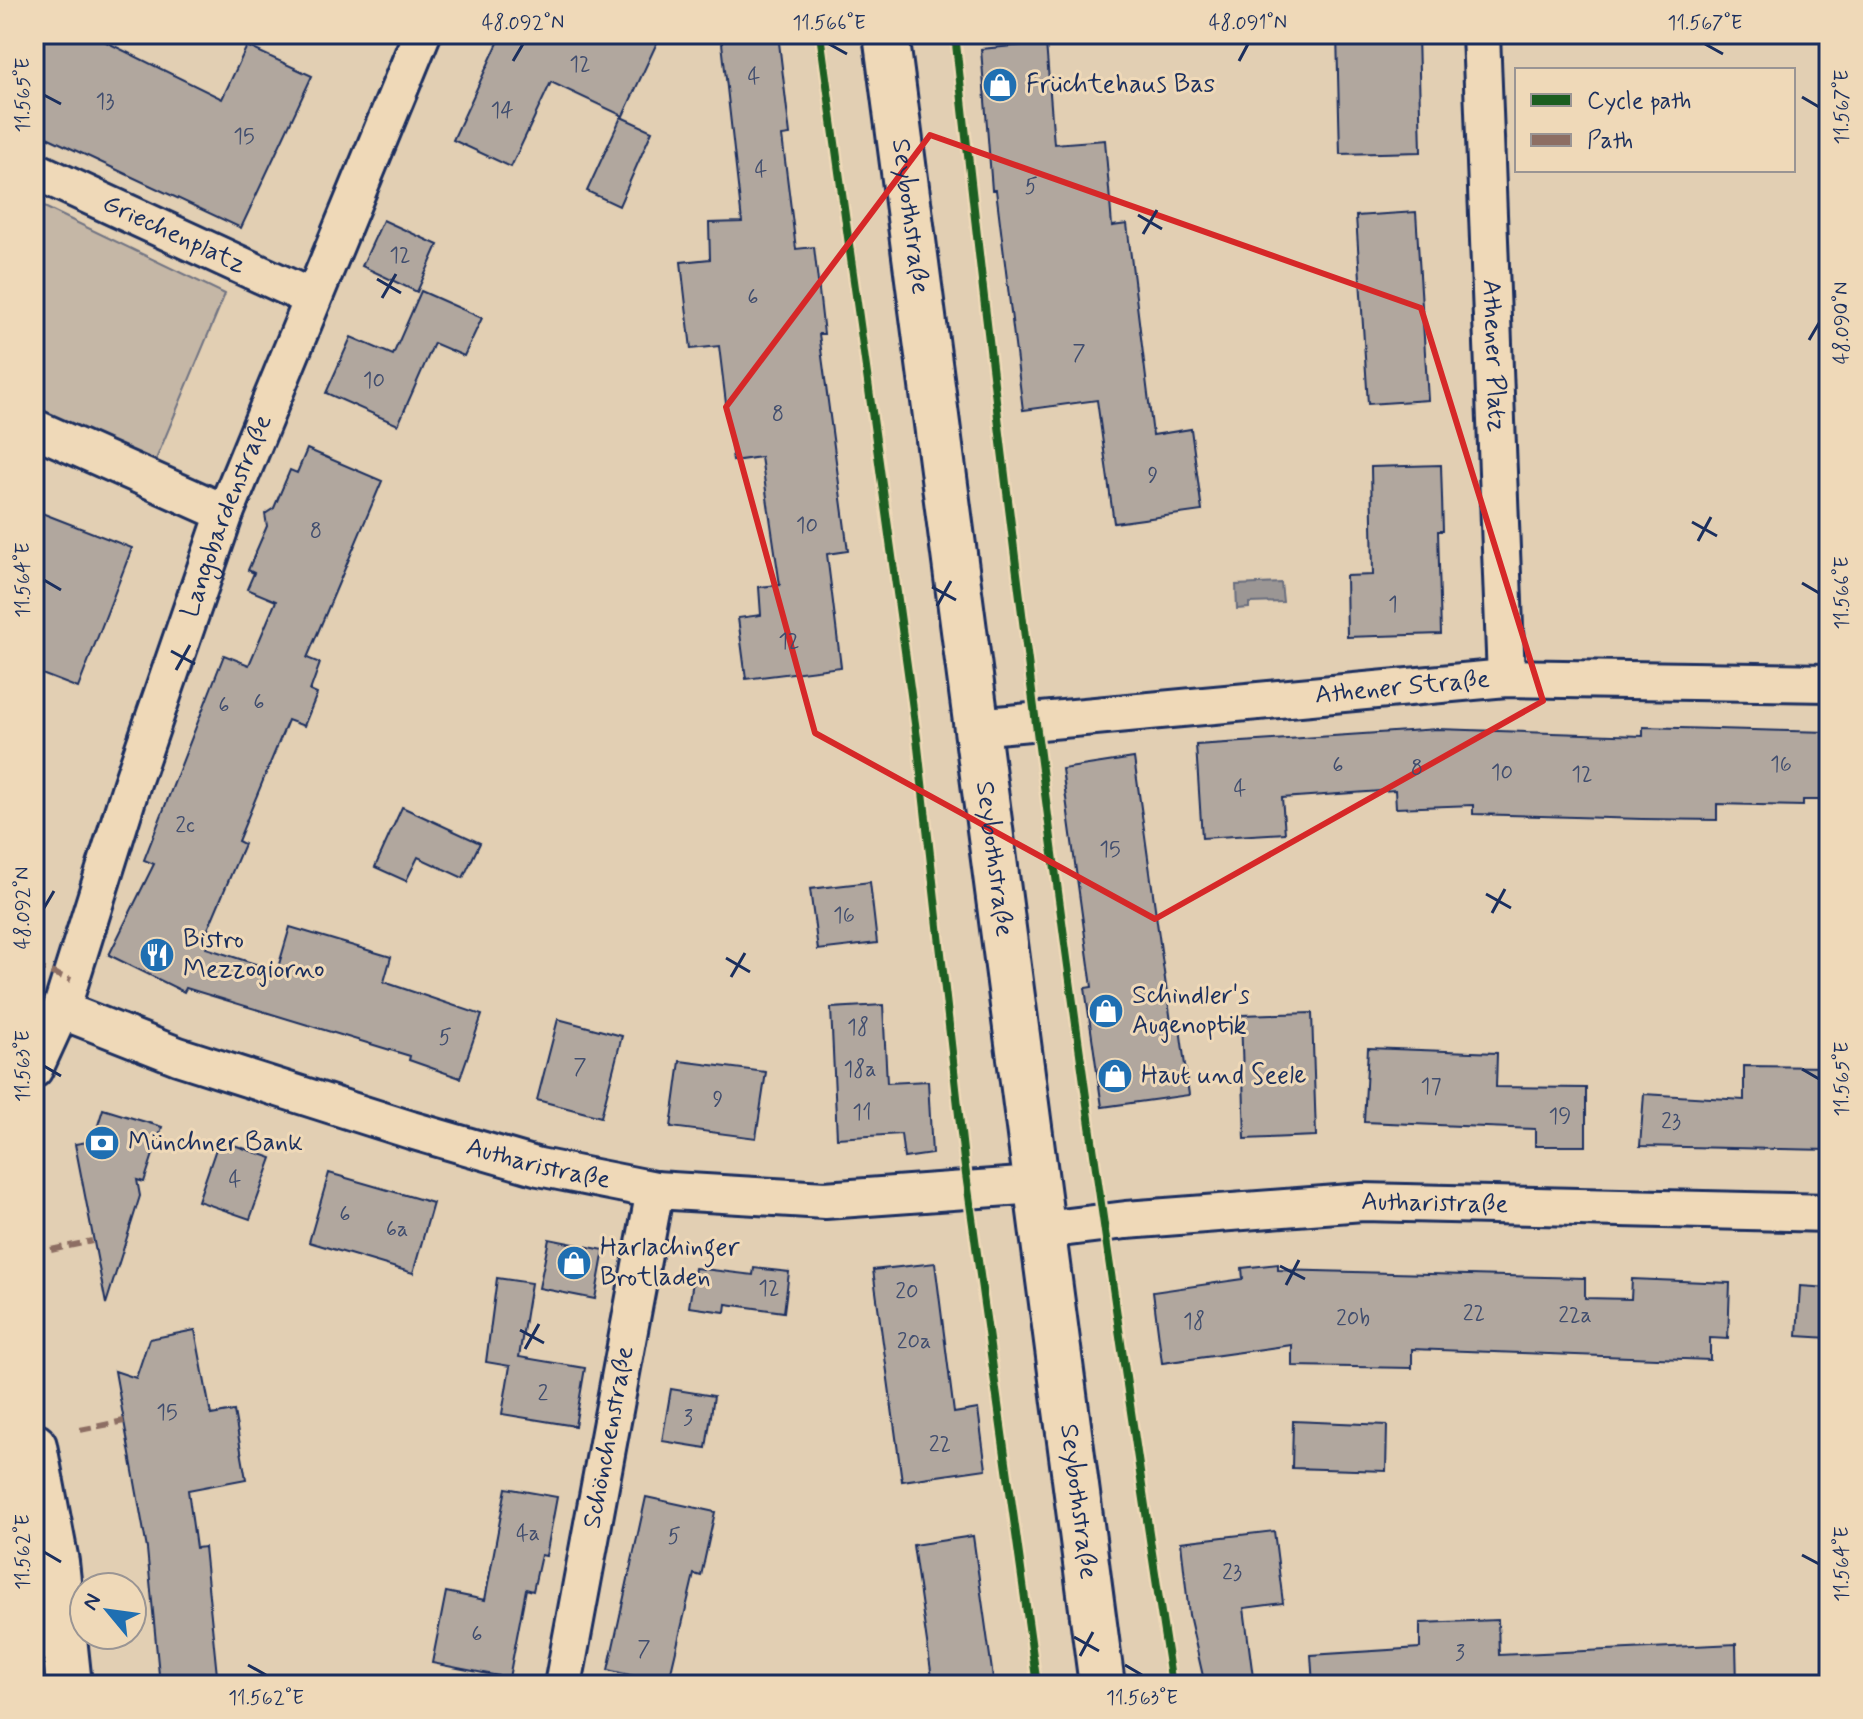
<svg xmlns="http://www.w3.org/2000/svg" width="1863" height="1719" font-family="Mynerve,sans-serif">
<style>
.green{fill:#c5b7a6;stroke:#707382;stroke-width:2}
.water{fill:#9b9694;stroke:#686d7e;stroke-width:2}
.building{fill:#b1a79e;stroke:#1b2f5e;stroke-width:2}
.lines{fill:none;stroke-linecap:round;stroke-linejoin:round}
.street-casing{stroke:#1b2f5e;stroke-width:42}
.secondary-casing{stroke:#1b2f5e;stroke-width:50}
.street{stroke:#efd9b8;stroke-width:36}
.secondary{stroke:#efd9b8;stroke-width:44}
.tram{stroke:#1b2f5e;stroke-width:2}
.quiet{stroke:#8d6e63;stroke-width:6;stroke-dasharray:12 6;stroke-linecap:butt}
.cycleway-casing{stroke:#efd9b8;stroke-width:13}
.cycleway{stroke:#1b5e20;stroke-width:8}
.marked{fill:none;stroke:#d62828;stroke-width:6;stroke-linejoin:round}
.ticks{fill:none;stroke:#1b2f5e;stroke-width:3}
.labels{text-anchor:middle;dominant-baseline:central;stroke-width:6;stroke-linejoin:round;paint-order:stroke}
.number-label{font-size:22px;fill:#404d6e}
.poi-label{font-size:26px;fill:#1b2f5e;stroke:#efd9b8;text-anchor:start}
.street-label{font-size:26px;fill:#1b2f5e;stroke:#efd9b8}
.neatline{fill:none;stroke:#1b2f5e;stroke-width:3}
.ticks-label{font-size:20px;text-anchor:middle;fill:#1b2f5e}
</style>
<rect width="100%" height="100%" fill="#e2cfb3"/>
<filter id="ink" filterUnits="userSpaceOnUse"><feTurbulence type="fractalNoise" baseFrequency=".0125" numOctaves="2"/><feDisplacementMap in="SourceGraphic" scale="16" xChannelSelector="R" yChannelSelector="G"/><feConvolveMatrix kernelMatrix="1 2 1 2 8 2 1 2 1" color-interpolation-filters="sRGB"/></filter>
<g filter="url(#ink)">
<!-- green -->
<polygon class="green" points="34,202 225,294 155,462 34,409"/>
<!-- water -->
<polygon class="water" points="1281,583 1283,602 1249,603 1249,608 1237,609 1236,585"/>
<!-- building -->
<g class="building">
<polygon points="34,34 90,34 222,99 247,46 312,76 241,228 34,131"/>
<polygon points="502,34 661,34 623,116 551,82 511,167 453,140"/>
<polygon points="721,34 778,34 790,135 782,136 796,249 814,247 824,334 819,334 848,551 827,554 841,667 746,679 738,618 761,615 759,587 780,585 761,457 733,461 719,346 691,349 681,262 710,259 709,223 742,222"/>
<polygon points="1337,34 1418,34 1421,152 1340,154"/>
<polygon points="1046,43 1054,144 1105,140 1112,226 1127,224 1153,435 1191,429 1202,511 1114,523 1097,400 1023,410 996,190 992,190 981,49"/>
<polygon points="621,117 652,131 619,206 587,191"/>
<polygon points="1416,212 1428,400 1368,404 1356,216"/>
<polygon points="383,220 438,245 417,292 362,266"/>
<polygon points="421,291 482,318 464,356 434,343 398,425 326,393 351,337 393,355"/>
<polygon points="307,449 382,481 307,658 320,663 310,691 317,694 304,726 288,720 238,841 244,844 208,929 214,932 206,948 277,971 290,927 391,957 384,982 482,1015 460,1078 409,1060 410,1056 186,988 184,992 109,955 154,864 144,860 224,655 249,665 276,601 247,589 254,573 248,570 267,526 265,514 274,508 290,470 297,473"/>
<polygon points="1441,465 1443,531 1438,531 1441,634 1347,637 1346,576 1373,575 1371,467"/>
<polygon points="34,510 132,548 78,688 34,671"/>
<polygon points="1643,727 1829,732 1828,800 1803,800 1803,806 1717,804 1717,820 1642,819 1473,814 1473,805 1396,808 1395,790 1282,798 1285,833 1202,838 1196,745 1438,729 1643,736"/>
<polygon points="1134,758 1172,1029 1180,1028 1189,1095 1102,1107 1085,988 1092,987 1062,769"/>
<polygon points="402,807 480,843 463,878 418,857 406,881 375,867"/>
<polygon points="870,882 877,943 818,950 810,889"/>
<polygon points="883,1005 887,1083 928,1081 932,1154 904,1158 901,1134 837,1138 831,1008"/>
<polygon points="1312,1013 1316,1136 1245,1139 1241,1015"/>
<polygon points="558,1019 622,1036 601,1117 537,1100"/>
<polygon points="1368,1048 1497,1053 1496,1087 1586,1088 1586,1146 1535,1146 1535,1129 1364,1122"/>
<polygon points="680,1061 766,1072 756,1138 671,1127"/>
<polygon points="1744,1066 1829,1067 1829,1150 1640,1146 1644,1094 1744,1100"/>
<polygon points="103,1109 162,1127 144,1182 137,1180 140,1196 106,1304 75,1144 93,1141"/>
<polygon points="219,1140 272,1158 250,1219 198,1201"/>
<polygon points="329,1173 433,1203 413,1273 309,1242"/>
<polygon points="549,1239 604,1250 595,1299 539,1288"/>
<polygon points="935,1263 954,1413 978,1409 986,1469 902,1481 873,1270"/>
<polygon points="1278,1264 1278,1270 1585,1278 1585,1298 1631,1299 1632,1279 1730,1283 1728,1339 1710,1338 1710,1360 1412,1349 1412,1368 1292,1366 1292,1345 1162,1363 1153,1292 1243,1279 1242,1268"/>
<polygon points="695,1268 753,1275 754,1268 789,1272 784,1312 726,1304 725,1312 689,1307"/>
<polygon points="497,1278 531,1283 519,1357 585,1368 575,1426 502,1414 510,1366 486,1362"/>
<polygon points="1800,1286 1829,1288 1829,1338 1797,1336"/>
<polygon points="195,1330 211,1415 234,1411 246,1479 188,1490 196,1548 204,1547 218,1685 160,1685 147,1549 115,1371 136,1378 149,1339"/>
<polygon points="671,1389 714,1396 706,1448 662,1441"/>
<polygon points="1293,1421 1387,1425 1386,1471 1292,1468"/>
<polygon points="506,1488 557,1497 546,1556 541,1555 533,1591 526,1589 509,1678 432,1663 446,1592 485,1600"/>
<polygon points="646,1497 715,1512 701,1576 694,1574 668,1684 608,1670"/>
<polygon points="1274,1531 1283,1603 1244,1608 1254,1685 1205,1685 1189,1615 1181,1542"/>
<polygon points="973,1536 994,1685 933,1685 913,1545"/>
<polygon points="1498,1620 1499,1655 1736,1644 1737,1685 1313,1685 1311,1655 1420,1648 1420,1623"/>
</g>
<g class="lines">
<defs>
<g id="street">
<path id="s1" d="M1481,34L1506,678"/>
<path id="s2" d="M34,170L312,298"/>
<polyline points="34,428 225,513"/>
<path id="s3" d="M976,727L1506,678L1829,683"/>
<path id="s4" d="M61,1010L178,1056L411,1130L539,1167L655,1190L825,1200L1036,1185"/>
<path id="s5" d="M34,1069L61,1010L132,783L225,513L422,34"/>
<path id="s6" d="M1044,1230L1126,1220L1363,1202L1829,1213"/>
<path id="s7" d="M563,1685L655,1190"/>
</g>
<g id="secondary">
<path id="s8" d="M886,34L1102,1685"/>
<polyline points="34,1446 56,1562 69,1685"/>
</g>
</defs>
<!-- street casing -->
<use href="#street" class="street-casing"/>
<!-- secondary casing -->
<use href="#secondary" class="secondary-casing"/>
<!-- street -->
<use href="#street" class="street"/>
<!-- secondary -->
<use href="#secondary" class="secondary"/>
<!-- tram -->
<polyline class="tram" points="34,1631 39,1685"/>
<!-- quiet -->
<g class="quiet">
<polyline points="34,966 71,980"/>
<polyline points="51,1250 92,1241"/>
<polyline points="80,1430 124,1421"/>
</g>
<defs>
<g id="cycleway">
<polyline points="820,34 917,738 964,1160 1037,1685"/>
<path d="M955,34C1013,586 1088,1136 1172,1685"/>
</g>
</defs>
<!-- cycleway casing -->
<use href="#cycleway" class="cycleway-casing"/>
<!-- cycleway -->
<use href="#cycleway" class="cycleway"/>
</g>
</g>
<!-- marked area -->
<path class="marked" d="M930,135L1421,308L1543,701L1155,919L815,733L726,407Z"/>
<!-- ticks -->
<path class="ticks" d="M829,44L847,54M1705,44L1723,54M513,61L523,44M1239,61L1248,44M44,95L61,104M1802,97L1819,107M1138,215L1162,229M1143,234L1157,210M377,279L401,293M382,298L396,274M1809,340L1819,323M1692,522L1717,536M1698,541L1711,517M44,580L61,590M1802,583L1819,593M932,587L956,600M937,606L951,581M171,651L195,664M176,670L190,645M1486,894L1511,908M44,908L54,891M1492,913L1505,889M726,958L750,972M731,977L745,953M44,1066L61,1076M1802,1069L1819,1079M1280,1266L1305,1279M1286,1285L1299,1260M520,1330L544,1343M525,1349L539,1324M44,1552L61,1562M1802,1555L1819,1564M1074,1637L1099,1651M1080,1656L1093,1632M248,1665L266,1675M1125,1665L1142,1675"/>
<!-- icons -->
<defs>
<symbol id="shop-disc" viewBox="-11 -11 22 22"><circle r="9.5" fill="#1f6fb2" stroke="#efd9b8"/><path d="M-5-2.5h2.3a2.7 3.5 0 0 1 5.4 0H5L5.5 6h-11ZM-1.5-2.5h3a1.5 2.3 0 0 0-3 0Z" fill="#fff"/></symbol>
<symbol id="restaurant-disc" viewBox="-11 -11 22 22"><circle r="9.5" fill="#1f6fb2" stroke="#efd9b8"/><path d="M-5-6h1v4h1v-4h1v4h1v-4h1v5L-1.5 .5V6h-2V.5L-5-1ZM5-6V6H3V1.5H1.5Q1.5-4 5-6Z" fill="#fff"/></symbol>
<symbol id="bank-disc" viewBox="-11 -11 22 22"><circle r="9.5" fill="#1f6fb2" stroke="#efd9b8"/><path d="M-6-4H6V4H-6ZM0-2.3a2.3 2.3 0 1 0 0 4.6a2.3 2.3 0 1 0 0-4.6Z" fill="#fff"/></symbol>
</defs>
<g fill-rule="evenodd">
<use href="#shop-disc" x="980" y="65" width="40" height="40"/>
<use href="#restaurant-disc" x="137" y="935" width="40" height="40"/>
<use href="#shop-disc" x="1086" y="991" width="40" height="40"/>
<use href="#shop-disc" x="1095" y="1056" width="40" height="40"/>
<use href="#bank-disc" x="82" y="1123" width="40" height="40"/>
<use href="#shop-disc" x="554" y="1243" width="40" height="40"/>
</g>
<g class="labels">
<!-- number labels -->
<g class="number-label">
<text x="580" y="65">12</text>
<text x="754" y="77">4</text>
<text x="105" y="102">13</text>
<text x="502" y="111">14</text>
<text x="244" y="137">15</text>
<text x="761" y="170">4</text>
<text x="1031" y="187">5</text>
<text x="400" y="256">12</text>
<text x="753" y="298">6</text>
<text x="1079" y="354">7</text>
<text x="374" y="381">10</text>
<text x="778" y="415">8</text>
<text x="1153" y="476">9</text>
<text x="807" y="526">10</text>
<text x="316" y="532">8</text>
<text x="1393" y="605">1</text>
<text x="789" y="642">12</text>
<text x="259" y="703">6</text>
<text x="224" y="706">6</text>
<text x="1781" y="765">16</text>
<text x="1338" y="766">6</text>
<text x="1417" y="769">8</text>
<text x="1502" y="773">10</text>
<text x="1582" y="775">12</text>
<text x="1240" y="789">4</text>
<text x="185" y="826">2c</text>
<text x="1110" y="850">15</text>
<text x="844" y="916">16</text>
<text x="858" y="1028">18</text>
<text x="445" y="1038">5</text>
<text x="580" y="1068">7</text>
<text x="860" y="1070">18a</text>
<text x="1431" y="1087">17</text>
<text x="718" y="1100">9</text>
<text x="862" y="1113">11</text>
<text x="1560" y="1117">19</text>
<text x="1671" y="1122">23</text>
<text x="235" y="1180">4</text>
<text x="345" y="1215">6</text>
<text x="397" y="1230">6a</text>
<text x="769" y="1289">12</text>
<text x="907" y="1292">20</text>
<text x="1474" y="1314">22</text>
<text x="1575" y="1316">22a</text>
<text x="1353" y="1319">20b</text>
<text x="1194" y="1322">18</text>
<text x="914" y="1342">20a</text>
<text x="543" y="1394">2</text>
<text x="167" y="1413">15</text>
<text x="688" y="1419">3</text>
<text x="940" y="1445">22</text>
<text x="528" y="1534">4a</text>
<text x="674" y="1537">5</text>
<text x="1232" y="1573">23</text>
<text x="477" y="1635">6</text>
<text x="644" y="1650">7</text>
<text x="1460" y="1654">3</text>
</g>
<!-- poi labels -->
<g class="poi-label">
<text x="1026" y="85">Früchtehaus Bas</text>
<text x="183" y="940">Bistro<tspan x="183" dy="30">Mezzogiorno</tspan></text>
<text x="1132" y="996">Schindler's<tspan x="1132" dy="30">Augenoptik</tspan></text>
<text x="1141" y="1076">Haut und Seele</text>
<text x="128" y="1143">Münchner Bank</text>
<text x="600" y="1248">Harlachinger<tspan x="600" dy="30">Brotladen</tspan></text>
</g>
<!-- street labels -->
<g class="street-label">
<text stroke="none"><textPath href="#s8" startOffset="184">Seybothstraße</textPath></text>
<text stroke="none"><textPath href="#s2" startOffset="154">Griechenplatz</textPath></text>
<text stroke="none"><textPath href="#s1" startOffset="322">Athener Platz</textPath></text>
<text stroke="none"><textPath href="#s5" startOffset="586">Langobardenstraße</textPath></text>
<text stroke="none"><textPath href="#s3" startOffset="428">Athener Straße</textPath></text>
<text stroke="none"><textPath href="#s8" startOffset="832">Seybothstraße</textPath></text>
<text stroke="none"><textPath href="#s4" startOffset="502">Autharistraße</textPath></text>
<text stroke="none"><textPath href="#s6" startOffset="392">Autharistraße</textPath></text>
<text stroke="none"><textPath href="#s7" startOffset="252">Schönchenstraße</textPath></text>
<text stroke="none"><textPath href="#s8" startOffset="1480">Seybothstraße</textPath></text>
</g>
</g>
<!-- margin -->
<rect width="1863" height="1719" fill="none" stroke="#efd9b8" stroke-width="88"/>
<!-- legend -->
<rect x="1515" y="68" width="280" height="104" fill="#efd9b8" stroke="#9a9594" stroke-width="2"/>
<rect x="1531" y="94" width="40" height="12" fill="#1b5e20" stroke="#9a9594" stroke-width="2"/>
<text x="1587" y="108" font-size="24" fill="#1b2f5e">Cycle path</text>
<rect x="1531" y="134" width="40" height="12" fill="#8d6e63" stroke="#9a9594" stroke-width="2"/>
<text x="1587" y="148" font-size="24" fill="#1b2f5e">Path</text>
<!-- north arrow -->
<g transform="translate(108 1611) rotate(299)"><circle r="38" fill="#efd9b8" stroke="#9a9594" stroke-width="2"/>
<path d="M0-6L14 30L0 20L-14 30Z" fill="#1f6fb2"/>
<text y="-12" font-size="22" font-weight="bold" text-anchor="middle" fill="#1b2f5e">N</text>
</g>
<rect x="44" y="44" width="1775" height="1631" class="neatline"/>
<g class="ticks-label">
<text x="523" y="29">48.092°N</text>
<text x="829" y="29">11.566°E</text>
<text x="1248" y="29">48.091°N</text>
<text x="1705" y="29">11.567°E</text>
<text transform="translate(22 95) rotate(-90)" y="7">11.565°E</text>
<text transform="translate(1841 107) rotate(-90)" y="7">11.567°E</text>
<text transform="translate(1841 323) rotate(-90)" y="7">48.090°N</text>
<text transform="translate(22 580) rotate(-90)" y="7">11.564°E</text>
<text transform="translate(1841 593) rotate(-90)" y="7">11.566°E</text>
<text transform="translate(22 908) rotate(-90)" y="7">48.092°N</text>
<text transform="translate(22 1066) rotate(-90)" y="7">11.563°E</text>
<text transform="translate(1841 1079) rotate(-90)" y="7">11.565°E</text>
<text transform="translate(22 1552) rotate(-90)" y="7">11.562°E</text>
<text transform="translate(1841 1564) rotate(-90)" y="7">11.564°E</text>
<text x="266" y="1704">11.562°E</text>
<text x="1142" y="1704">11.563°E</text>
</g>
</svg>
